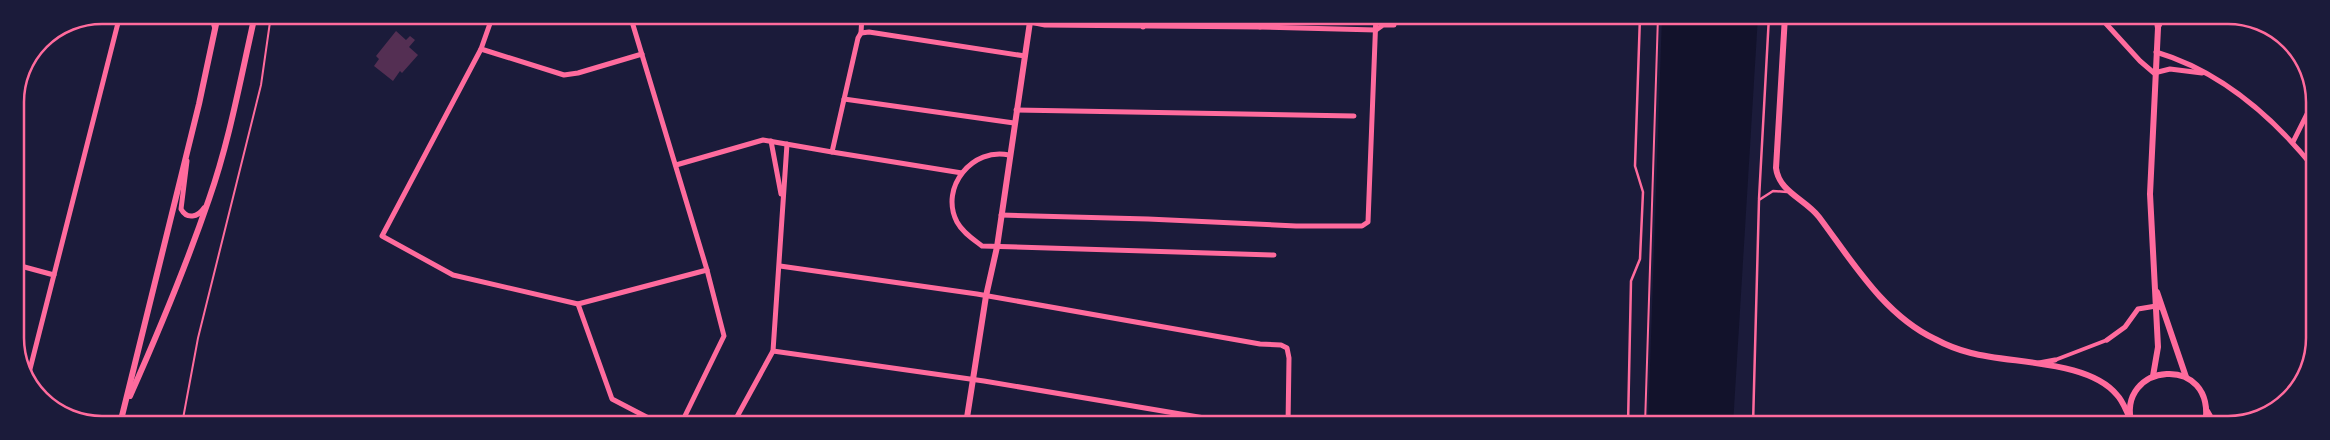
<svg xmlns="http://www.w3.org/2000/svg" width="2330" height="440" font-family="'Fira Sans',sans-serif">
<style>
.water{fill:#12122b}
.building{fill:#542f53}
.lines{fill:none;stroke-linecap:round;stroke-linejoin:round}
.path{stroke:#ff6b9d;stroke-width:2}
.service{stroke:#ff6b9d;stroke-width:2.5}
.pedestrian{stroke:#ff6b9d;stroke-width:4}
.minor{stroke:#ff6b9d;stroke-width:5}
.tertiary{stroke:#ff6b9d;stroke-width:6}
.rim{fill:none;stroke:#ff6b9d;stroke-width:2.5}
</style>
<rect width="100%" height="100%" fill="#1b1b3a"/>
<!-- water -->
<polygon class="water" points="1662,16 1758,16 1733,425 1648,425"/>
<!-- building -->
<polygon class="building" points="396,31 406,40 410,36 415,40 409,47 418,55 402,73 400,71 393,81 374,66 379,59 376,56"/>
<g class="lines">
<!-- path -->
<g class="path">
<polyline points="182,424 198,338 261,85 271,15"/>
<polyline points="1645,425 1658,16"/>
</g>
<!-- service -->
<g class="service">
<polyline points="1759,199 1769,16"/>
<polyline points="1628,425 1631,281 1640,259 1643,192 1635,166 1640,16"/>
<polyline points="1753,425 1759,200 1773,191 1787,192"/>
</g>
<!-- pedestrian -->
<polyline class="pedestrian" points="2055,360 2107,340"/>
<!-- minor -->
<g class="minor">
<polyline points="211,15 215,29"/>
<polyline points="493,15 481,49 382,236 453,275 578,304 707,270"/>
<polyline points="630,15 707,270 724,336 681,424"/>
<polyline points="2099,16 2140,61 2154,73 2170,69 2202,73"/>
<polyline points="1030,22 1045,25 1260,27 1376,30"/>
<polyline points="1143,27 1143,15"/>
<polyline points="1260,27 1260,15"/>
<polyline points="2158,28 2164,16"/>
<polyline points="1376,30 1383,25 1394,25 1395,15"/>
<polyline points="861,33 869,32 1025,56"/>
<polyline points="481,49 564,75 578,73 642,54"/>
<path d="M2156,52C2220,71 2273,117 2314,168"/>
<polyline points="844,99 1014,123"/>
<polyline points="1016,110 1354,116"/>
<polyline points="771,141 781,194"/>
<polyline points="2293,142 2313,102"/>
<polyline points="832,152 962,173"/>
<path d="M1009,155C973,147 939,187 957,222C963,233 973,239 982,246L1274,255"/>
<path d="M187,161L181,209C187,220 198,217 204,208"/>
<polyline points="676,165 763,140 832,152 858,38 861,33 862,15"/>
<polyline points="1001,215 1148,219 1296,226 1362,226 1368,222 1376,15"/>
<polyline points="17,265 54,275"/>
<polyline points="780,266 977,294 1260,344 1281,345 1287,348 1289,358 1288,425"/>
<polyline points="578,304 612,399 660,424"/>
<polyline points="2107,340 2125,327 2138,309 2156,306 2158,308"/>
<polyline points="773,351 984,381 1246,425"/>
<polyline points="2039,363 2055,360"/>
<polyline points="28,377 120,15"/>
<polyline points="733,424 773,351 787,144"/>
</g>
<!-- tertiary -->
<g class="tertiary">
<path d="M1785,16L1776,168C1779,192 1805,199 1819,217C1852,261 1884,315 1935,339C1946,345 1959,350 1971,353C2012,364 2089,360 2117,395C2123,401 2126,411 2130,418"/>
<polyline points="2157,292 2186,377"/>
<polyline points="2153,376 2158,347 2150,194 2158,28 2156,16"/>
<path d="M130,396C159,331 186,266 209,199C230,139 241,76 255,15"/>
<polyline points="2207,411 2215,425"/>
<polyline points="120,424 199,104 218,15"/>
<polyline points="966,424 986,296 997,247 1031,15"/>
<path d="M2132,425C2114,362 2218,352 2205,425"/>
</g>
</g>
<!-- crop -->
<path d="M0 0H2330V440H0ZM102 24H2228A78 78 0 0 1 2306 102V338A78 78 0 0 1 2228 416H102A78 78 0 0 1 24 338V102A78 78 0 0 1 102 24Z" fill="#1b1b3a" fill-rule="evenodd"/>
<path class="rim" d="M102 24H2228A78 78 0 0 1 2306 102V338A78 78 0 0 1 2228 416H102A78 78 0 0 1 24 338V102A78 78 0 0 1 102 24Z"/>
</svg>
